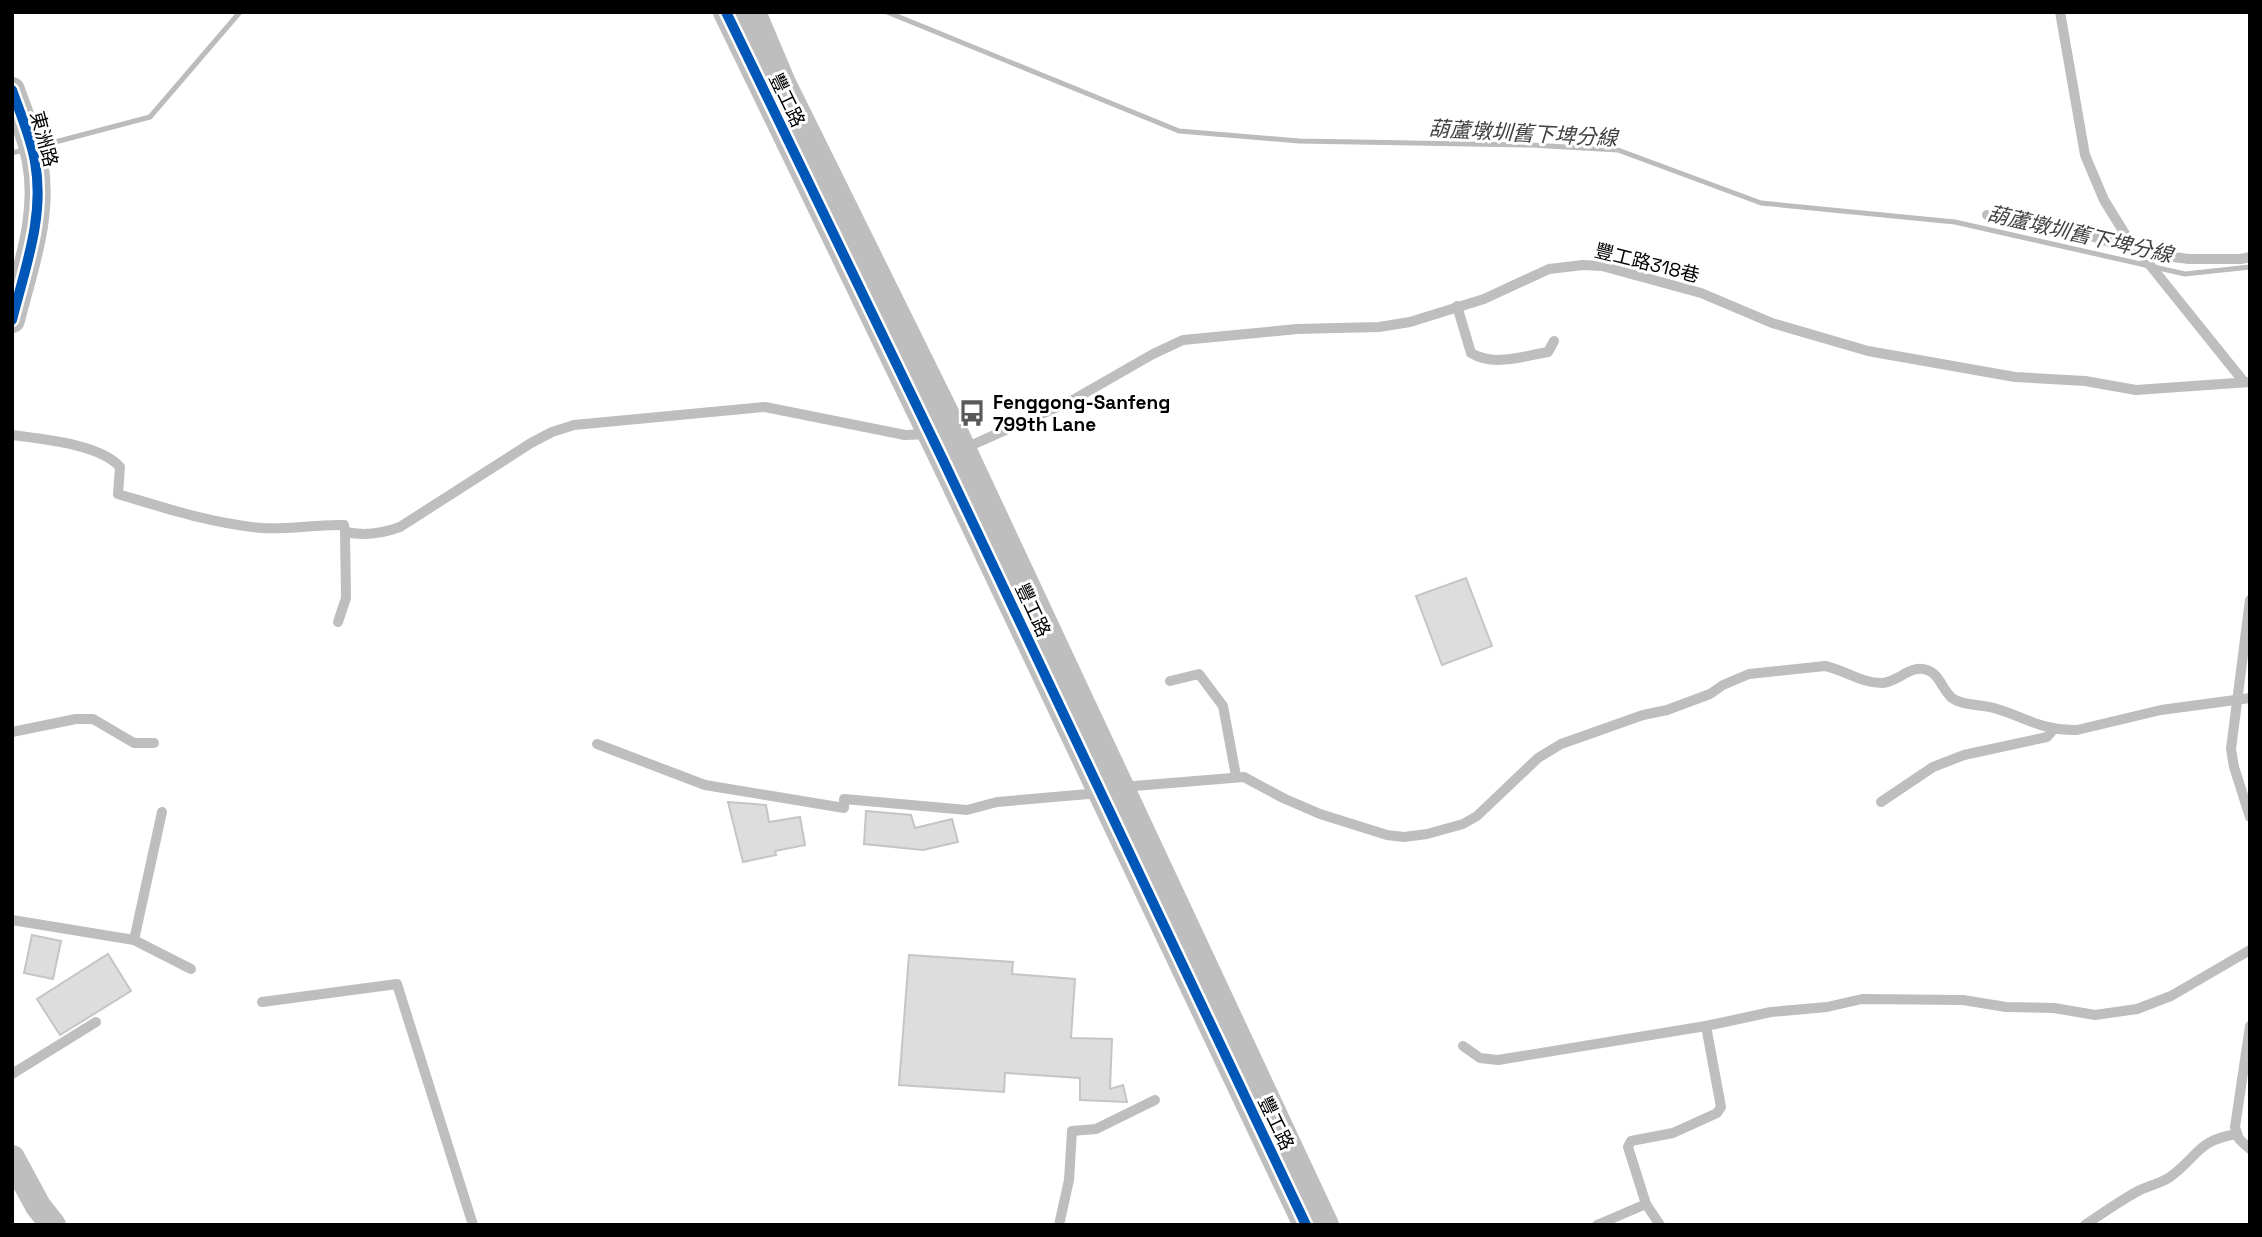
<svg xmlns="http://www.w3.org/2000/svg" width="2262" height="1237" font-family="'Space Grotesk','Noto Sans TC',sans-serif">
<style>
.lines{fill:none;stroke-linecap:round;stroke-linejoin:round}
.stream{stroke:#bcbcbc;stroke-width:5}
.building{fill:#ddd;stroke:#c5c5c5;stroke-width:2}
.service{stroke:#bebebe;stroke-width:10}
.tertiary{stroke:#bebebe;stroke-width:26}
.cycleway-casing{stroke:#fff;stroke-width:15}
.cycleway{stroke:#0057b8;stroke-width:10}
.labels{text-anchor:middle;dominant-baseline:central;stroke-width:6;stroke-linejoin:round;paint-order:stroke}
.street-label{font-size:19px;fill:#000;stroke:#fff}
.poi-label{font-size:19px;font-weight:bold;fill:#000;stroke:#fff;text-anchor:start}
.water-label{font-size:21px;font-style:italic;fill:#414141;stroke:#fff}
</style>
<rect width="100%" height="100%" fill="#fff"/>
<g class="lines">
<!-- stream -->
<g class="stream">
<polyline points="887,12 1179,131 1299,141 1531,145 1618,150 1761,203 1955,222 2185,274 2250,267"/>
<polyline points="40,146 150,117 240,12"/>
<polyline points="12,153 24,150"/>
</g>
</g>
<!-- building -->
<g class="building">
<polygon points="1466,578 1492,646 1442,665 1416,596"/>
<polygon points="728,802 766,805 769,822 800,817 805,845 775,851 776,855 743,862"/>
<polygon points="866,811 911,815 915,828 952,819 958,842 923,850 864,844"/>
<polygon points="32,935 61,941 53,979 24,973"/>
<polygon points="108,954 131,991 60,1035 37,999"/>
<polygon points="909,955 1013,962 1012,974 1075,979 1071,1038 1112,1039 1110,1089 1123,1085 1127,1102 1080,1100 1080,1078 1005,1073 1004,1092 899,1085"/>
</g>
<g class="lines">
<!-- service -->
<g class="service">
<polyline points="2060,12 2085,155 2104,200 2125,234 2244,382"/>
<polyline points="1987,215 2095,237 2141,253 2189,259 2241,259 2250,257"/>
<path d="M1457,306L1471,353C1494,367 1523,356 1548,352L1554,341"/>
<path d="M12,435C42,439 100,444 120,467L118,494C165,508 213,524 262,528C289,530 316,524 344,525L345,532C364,536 381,534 400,527L531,443L552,432L574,425L765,407L905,435L930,434"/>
<polyline points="963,449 1071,401 1153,354 1183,340 1297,329 1379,327 1410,322 1484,299 1549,269 1583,265 1602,266 1701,293 1772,323 1868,351 2015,377 2085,381 2136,390 2250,382"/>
<polyline points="2250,600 2231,749 2234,767 2250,817"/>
<polyline points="338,622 346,598 345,532"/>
<polyline points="1170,681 1199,674 1223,706 1236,776"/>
<polyline points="12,732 76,719 93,719 134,743 154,743"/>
<polyline points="597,744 705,785 844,808 844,799 967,810 997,802 1100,793"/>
<path d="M1122,787L1244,777L1283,798L1320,814L1387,835L1404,837L1427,834L1463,824L1477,816L1538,758L1561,744L1643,715L1667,710L1710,694L1723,685L1749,674L1825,666C1845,670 1861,683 1882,683C1898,682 1911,664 1927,670C1940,674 1942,690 1952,698C1963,706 1981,704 1994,708C2025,717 2042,731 2077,730L2161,710L2250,698"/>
<polyline points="1881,802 1933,767 1964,755 2047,737 2053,730"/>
<polyline points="12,920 134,940 191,969"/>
<polyline points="134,940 162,812"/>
<polyline points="262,1002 397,984 473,1225"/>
<polyline points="2250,1026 2235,1127 2239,1139 2250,1149"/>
<polyline points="1463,1046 1480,1058 1498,1060 1706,1026"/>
<polyline points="12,1074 96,1022"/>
<polyline points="1646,1204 1660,1225"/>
<polyline points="1059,1225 1069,1180 1072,1131 1096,1129 1155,1100"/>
<polyline points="1597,1225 1646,1204 1628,1147 1631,1141 1673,1133 1717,1113 1721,1107 1706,1026 1771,1012 1827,1007 1862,999 1963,1000 2006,1007 2054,1008 2095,1015 2137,1009 2171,996 2250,950"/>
<path d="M2085,1225C2103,1213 2121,1200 2140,1190C2150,1185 2162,1183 2170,1177C2198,1157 2197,1140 2237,1134"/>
</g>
<!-- tertiary -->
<g class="tertiary">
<polyline points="726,12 942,458 1306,1225"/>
<polyline points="753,12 783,83 952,425 1326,1225"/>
<path d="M12,90C20,113 31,138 35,162C45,216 25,268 12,320"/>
<polyline points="12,1158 38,1206 53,1225"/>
</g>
<defs>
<g id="cycleway">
<polyline points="726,12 942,458 1306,1225"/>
<path d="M12,90C20,113 31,138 35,162C45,216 25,268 12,320"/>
</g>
</defs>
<!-- cycleway casing -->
<use href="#cycleway" class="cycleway-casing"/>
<!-- cycleway -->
<use href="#cycleway" class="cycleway"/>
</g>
<!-- icons -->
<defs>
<symbol id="bus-bare" viewBox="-9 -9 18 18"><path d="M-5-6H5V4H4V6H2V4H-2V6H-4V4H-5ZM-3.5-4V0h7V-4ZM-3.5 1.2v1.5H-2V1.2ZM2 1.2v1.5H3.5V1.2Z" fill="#595959" stroke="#fff" stroke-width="2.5" paint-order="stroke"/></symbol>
</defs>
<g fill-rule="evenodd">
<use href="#bus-bare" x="953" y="394" width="38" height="38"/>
</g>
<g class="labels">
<!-- street labels -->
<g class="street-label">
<text transform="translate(787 100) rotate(64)">豐工路</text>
<text transform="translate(44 139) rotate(75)">東洲路</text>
<text transform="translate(1647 263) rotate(14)">豐工路318巷</text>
<text transform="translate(1033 610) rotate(65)">豐工路</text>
<text transform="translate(1276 1123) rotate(64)">豐工路</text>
</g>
<!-- poi labels -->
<g class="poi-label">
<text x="993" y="402">Fenggong-Sanfeng<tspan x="993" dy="22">799th Lane</tspan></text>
</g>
<!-- water labels -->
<g class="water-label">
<text transform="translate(1523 133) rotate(3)">葫蘆墩圳舊下埤分線</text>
<text transform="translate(2080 234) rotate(13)">葫蘆墩圳舊下埤分線</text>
</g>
</g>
<!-- border -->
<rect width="2262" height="1237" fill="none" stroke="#000000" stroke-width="28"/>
</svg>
